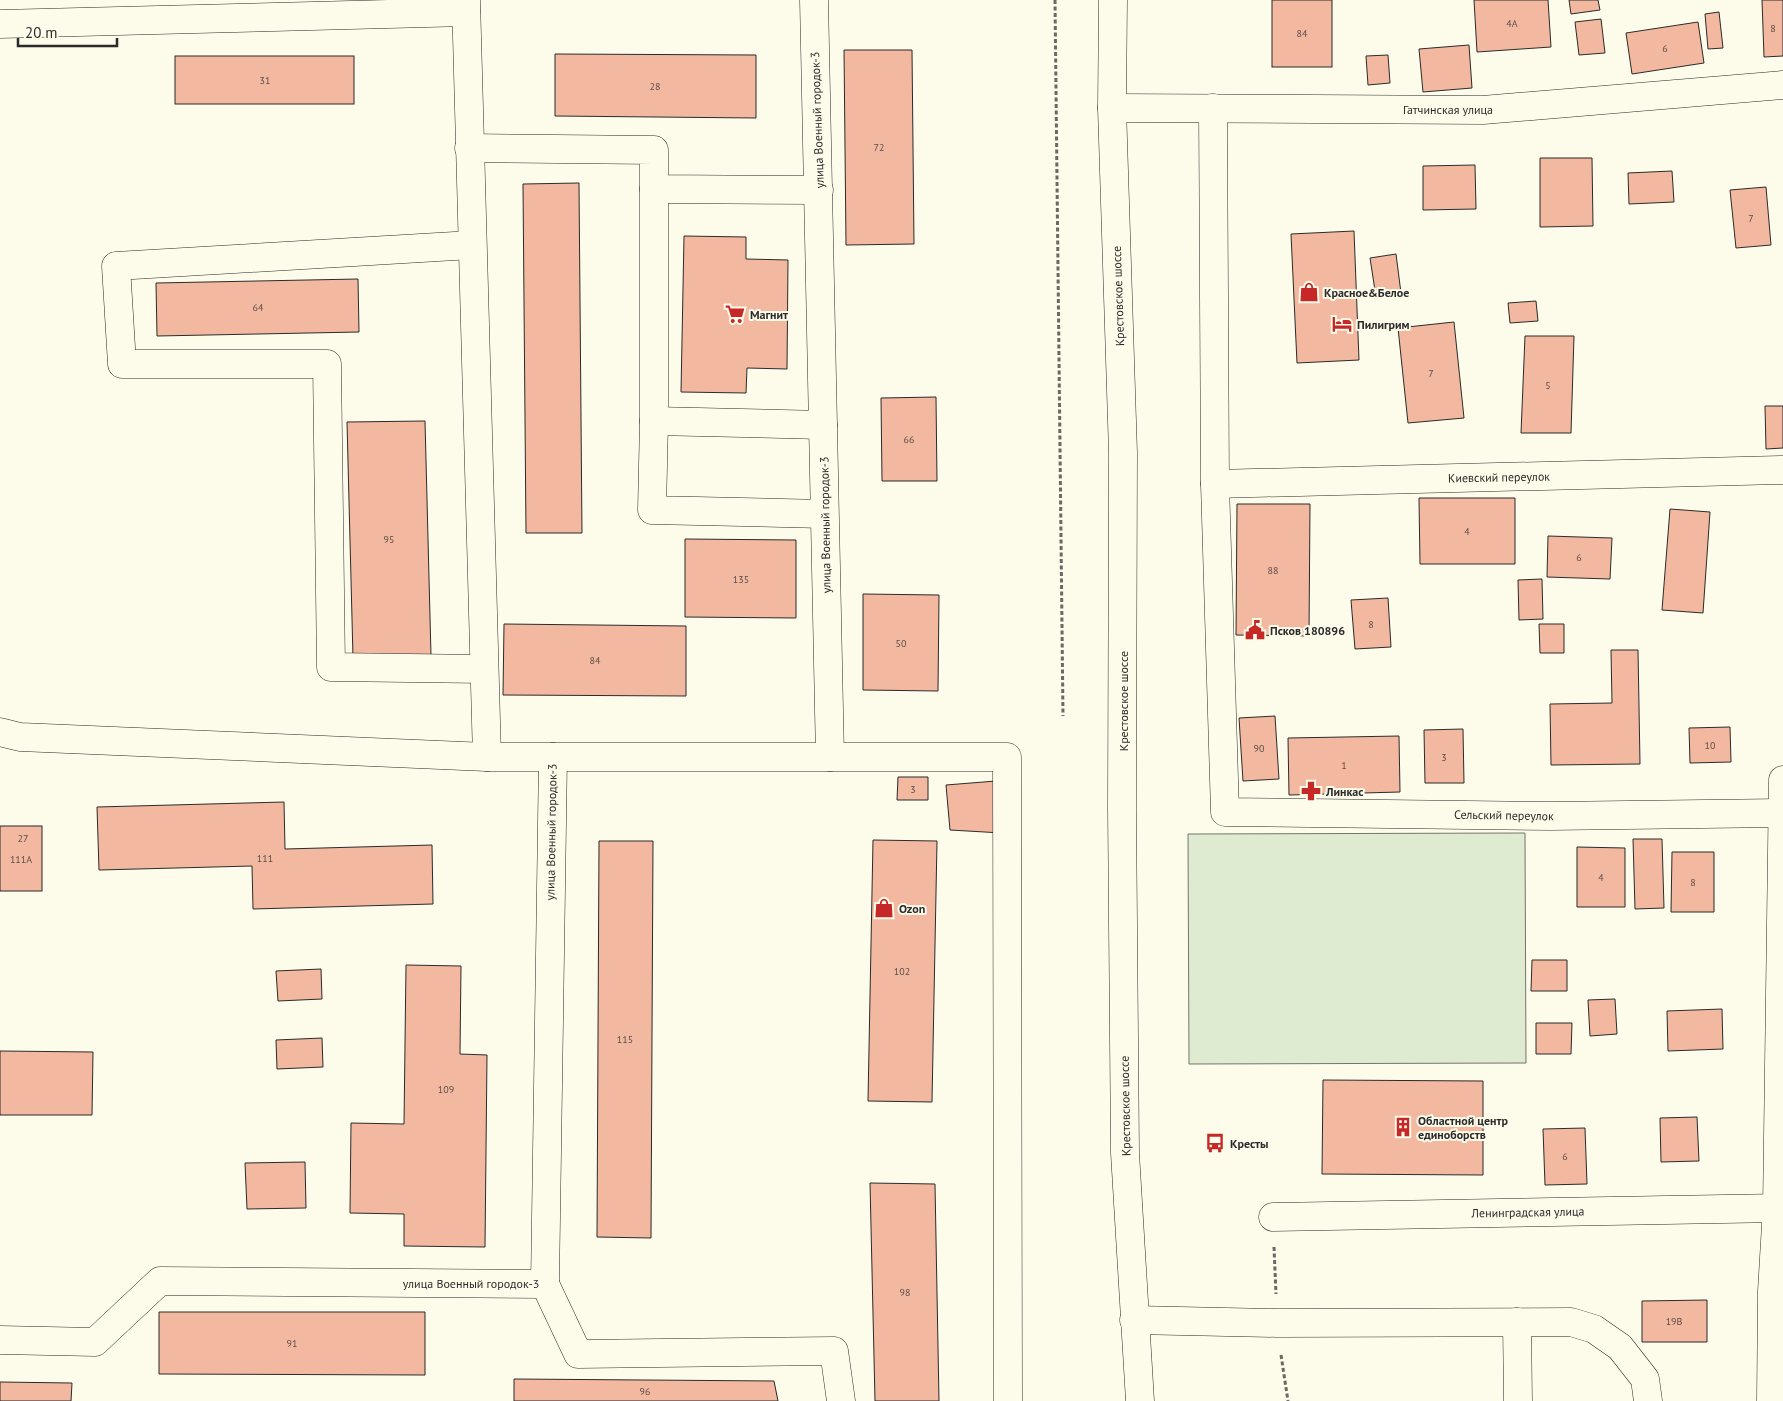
<svg xmlns="http://www.w3.org/2000/svg" width="1783" height="1401" font-family="'PT Sans',sans-serif">
<style>
.green{fill:#deebd1;stroke:#74746e}
.building{fill:#f2b8a0;stroke:#2b2b2b}
.lines{fill:none;stroke-linecap:round;stroke-linejoin:round}
.minor-casing{stroke:#2b2b2b;stroke-width:29}
.major-casing{stroke:#2b2b2b;stroke-width:29}
.path{stroke:#6a6964;stroke-width:3;stroke-dasharray:4 2.5;stroke-linecap:butt}
.minor{stroke:#fdfbea;stroke-width:28}
.major{stroke:#fdfbea;stroke-width:28}
.labels{text-anchor:middle;dominant-baseline:central;stroke-width:4;stroke-linejoin:round;paint-order:stroke}
.number-label{font-size:10px;fill:#5d4e48}
.street-label{font-size:12px;fill:#2b2b2b;stroke:#fdfbea}
.poi-label{font-size:12px;font-weight:bold;fill:#2b2b2b;stroke:#fdfbea;text-anchor:start}
</style>
<rect width="100%" height="100%" fill="#fdfbea"/>
<!-- green -->
<polygon class="green" points="1525,833 1526,1063 1189,1064 1188,834"/>
<!-- building -->
<g class="building">
<rect x="1272" y="0" width="60" height="67"/>
<polygon points="1474,0 1548,0 1551,47 1477,52"/>
<polygon points="1569,0 1598,0 1600,10 1571,14"/>
<polygon points="1762,0 1783,0 1783,56 1764,57"/>
<polygon points="1719,12 1723,48 1708,49 1705,14"/>
<polygon points="1601,19 1605,53 1579,55 1575,22"/>
<polygon points="1698,22 1704,63 1632,74 1626,33"/>
<polygon points="1469,45 1472,88 1423,92 1419,49"/>
<polygon points="844,50 912,50 914,244 846,245"/>
<polygon points="555,54 756,55 756,118 555,116"/>
<polygon points="1388,55 1390,83 1368,85 1366,56"/>
<rect x="175" y="56" width="179" height="48"/>
<polygon points="1540,158 1592,158 1593,226 1540,227"/>
<polygon points="1475,165 1476,209 1423,210 1423,166"/>
<polygon points="1672,171 1674,202 1629,204 1628,173"/>
<polygon points="579,183 582,533 526,533 523,184"/>
<polygon points="1766,187 1771,245 1736,248 1730,190"/>
<polygon points="1354,231 1359,360 1297,363 1291,234"/>
<polygon points="684,236 746,237 746,259 788,260 787,369 747,368 746,393 681,392"/>
<polygon points="1396,254 1401,293 1376,297 1370,258"/>
<polygon points="358,279 359,332 157,336 156,283"/>
<polygon points="1536,301 1538,321 1510,323 1508,303"/>
<polygon points="1454,322 1464,418 1408,423 1398,328"/>
<polygon points="1525,336 1574,336 1571,433 1521,433"/>
<polygon points="936,397 937,481 882,481 881,398"/>
<polygon points="1765,406 1783,406 1783,448 1766,449"/>
<polygon points="425,421 431,656 353,658 347,422"/>
<polygon points="1419,498 1515,498 1515,564 1420,564"/>
<polygon points="1237,504 1310,504 1309,636 1236,635"/>
<polygon points="1670,509 1710,512 1703,613 1662,610"/>
<polygon points="1548,536 1612,538 1610,579 1547,577"/>
<polygon points="685,539 796,540 796,618 685,617"/>
<polygon points="1542,579 1543,619 1519,620 1518,580"/>
<polygon points="863,594 939,595 938,691 863,690"/>
<polygon points="1388,598 1391,647 1355,649 1351,600"/>
<polygon points="504,624 686,626 686,696 503,695"/>
<polygon points="1539,624 1564,624 1564,653 1540,653"/>
<polygon points="1611,650 1638,650 1640,764 1551,765 1550,704 1612,703"/>
<polygon points="1275,716 1279,779 1243,781 1239,718"/>
<polygon points="1730,727 1731,762 1690,763 1689,728"/>
<polygon points="1463,729 1464,783 1425,783 1424,730"/>
<polygon points="1399,736 1400,792 1289,795 1288,738"/>
<polygon points="898,777 928,777 928,800 897,800"/>
<polygon points="996,781 1002,833 950,830 946,785"/>
<polygon points="284,802 285,849 432,845 433,904 253,909 252,866 99,870 97,807"/>
<rect x="0" y="826" width="42" height="65"/>
<polygon points="1633,839 1662,839 1664,908 1635,909"/>
<polygon points="873,840 937,841 932,1102 868,1101"/>
<polygon points="599,841 653,841 651,1238 597,1237"/>
<polygon points="1577,847 1625,848 1625,907 1577,907"/>
<polygon points="1672,852 1714,852 1714,912 1671,912"/>
<polygon points="1532,960 1567,960 1567,991 1531,991"/>
<polygon points="406,965 461,966 460,1054 487,1055 485,1247 404,1246 404,1214 350,1213 351,1123 404,1124"/>
<polygon points="321,969 322,999 278,1001 276,971"/>
<polygon points="1615,999 1617,1034 1590,1036 1588,1000"/>
<polygon points="1722,1009 1723,1049 1668,1051 1667,1011"/>
<polygon points="1536,1023 1572,1023 1571,1054 1536,1054"/>
<polygon points="322,1038 323,1067 277,1069 276,1040"/>
<polygon points="0,1051 93,1052 92,1115 0,1115"/>
<polygon points="1323,1080 1483,1081 1483,1175 1322,1174"/>
<polygon points="1697,1117 1699,1161 1661,1162 1660,1118"/>
<polygon points="1585,1128 1587,1184 1545,1185 1543,1129"/>
<polygon points="305,1162 306,1208 247,1209 245,1163"/>
<polygon points="870,1183 935,1184 939,1401 875,1401"/>
<polygon points="1707,1300 1707,1342 1642,1342 1642,1301"/>
<polygon points="159,1312 425,1312 425,1375 159,1374"/>
<polygon points="514,1379 774,1381 778,1401 514,1401"/>
<polygon points="0,1382 72,1383 71,1401 0,1401"/>
</g>
<g class="lines">
<defs>
<g id="minor">
<polyline points="466,0 487,757"/>
<polyline points="0,24 466,12"/>
<polyline points="1112,108 1483,110 1783,85"/>
<polyline points="1213,108 1215,484 1225,812 1550,816 1783,813"/>
<polyline points="469,148 654,150 654,189 819,190"/>
<polyline points="654,189 654,421 652,510 824,514"/>
<polyline points="472,245 116,266 122,364 327,364 331,667 484,669"/>
<polyline points="654,421 823,425"/>
<polyline points="1215,484 1783,470"/>
<polyline points="0,732 20,737 487,757 553,757"/>
<polyline points="830,757 1007,757 1008,1401"/>
<polyline points="1273,1217 1783,1208"/>
<polyline points="545,1284 578,1354 834,1351 841,1401"/>
<polyline points="1134,1320 1277,1323 1571,1322 1594,1329 1620,1347 1645,1379 1648,1401"/>
<polyline points="1517,1322 1518,1401"/>
<polyline points="0,1340 95,1342 160,1281 545,1284 553,757 830,757 814,0"/>
<polyline points="1771,1401 1772,1291 1777,1208 1783,780"/>
</g>
<polyline id="major" points="1113,0 1112,108 1123,453 1122,809 1125,1153 1140,1401"/>
</defs>
<!-- minor casing -->
<use href="#minor" class="minor-casing"/>
<!-- major casing -->
<use href="#major" class="major-casing"/>
<!-- path -->
<g class="path">
<polyline points="1055,0 1063,716"/>
<polyline points="1274,1247 1276,1294"/>
<polyline points="1281,1355 1288,1401"/>
</g>
<!-- minor -->
<use href="#minor" class="minor"/>
<!-- major -->
<use href="#major" class="major"/>
</g>
<!-- icons -->
<defs>
<symbol id="shop-bare" viewBox="-9 -9 18 18"><path d="M-5-2.5h2.3a2.7 3.5 0 0 1 5.4 0H5L5.5 6h-11ZM-1.5-2.5h3a1.5 2.3 0 0 0-3 0Z" fill="#c62828" stroke="#fdfbea" stroke-width="2.5" paint-order="stroke"/></symbol>
<symbol id="supermarket-bare" viewBox="-9 -9 18 18"><path d="M-6-5.5h2.5l.6 2H6L4.5 2H-2.5L-4.4-4H-6ZM-1.5 3.2a1.3 1.3 0 1 0 .1 0ZM3 3.2a1.3 1.3 0 1 0 .1 0Z" fill="#c62828" stroke="#fdfbea" stroke-width="2.5" paint-order="stroke"/></symbol>
<symbol id="hotel-bare" viewBox="-9 -9 18 18"><path d="M-6-4.5h1.5V1H6V5H4.5V3h-9V5H-6ZM-4 0a1.8 1.8 0 1 1 3.6 0ZM.5 0V-2.5h3Q6-2.5 6 0Z" fill="#c62828" stroke="#fdfbea" stroke-width="2.5" paint-order="stroke"/></symbol>
<symbol id="civic-bare" viewBox="-9 -9 18 18"><path d="M-.6-6.5H3V-4.5H.6V-3L4-1V1h2V6H-6V1h2V-1L-.6-3ZM-1.2 2.5V6h2.4V2.5Z" fill="#c62828" stroke="#fdfbea" stroke-width="2.5" paint-order="stroke"/></symbol>
<symbol id="pharmacy-bare" viewBox="-9 -9 18 18"><path d="M-2-6h4v4h4v4h-4v4h-4v-4h-4v-4h4Z" fill="#c62828" stroke="#fdfbea" stroke-width="2.5" paint-order="stroke"/></symbol>
<symbol id="building-bare" viewBox="-9 -9 18 18"><path d="M-4-6H4V6H1V3H-1V6H-4ZM-2.5-4.3h1.7v1.8h-1.7ZM.8-4.3h1.7v1.8H.8ZM-2.5-1h1.7V.8h-1.7ZM.8-1h1.7V.8H.8Z" fill="#c62828" stroke="#fdfbea" stroke-width="2.5" paint-order="stroke"/></symbol>
<symbol id="bus-bare" viewBox="-9 -9 18 18"><path d="M-5-6H5V4H4V6H2V4H-2V6H-4V4H-5ZM-3.5-4V0h7V-4ZM-3.5 1.2v1.5H-2V1.2ZM2 1.2v1.5H3.5V1.2Z" fill="#c62828" stroke="#fdfbea" stroke-width="2.5" paint-order="stroke"/></symbol>
</defs>
<g fill-rule="evenodd">
<use href="#shop-bare" x="1295" y="278" width="28" height="28"/>
<use href="#supermarket-bare" x="721" y="300" width="28" height="28"/>
<use href="#hotel-bare" x="1328" y="310" width="28" height="28"/>
<use href="#civic-bare" x="1241" y="616" width="28" height="28"/>
<use href="#pharmacy-bare" x="1297" y="777" width="28" height="28"/>
<use href="#shop-bare" x="870" y="894" width="28" height="28"/>
<use href="#building-bare" x="1389" y="1113" width="28" height="28"/>
<use href="#bus-bare" x="1201" y="1129" width="28" height="28"/>
</g>
<g class="labels">
<!-- number labels -->
<g class="number-label">
<text x="1512" y="23">4А</text>
<text x="1773" y="28">8</text>
<text x="1302" y="33">84</text>
<text x="1665" y="48">6</text>
<text x="265" y="80">31</text>
<text x="655" y="86">28</text>
<text x="879" y="147">72</text>
<text x="1751" y="218">7</text>
<text x="258" y="307">64</text>
<text x="1431" y="373">7</text>
<text x="1548" y="385">5</text>
<text x="909" y="439">66</text>
<text x="1467" y="531">4</text>
<text x="389" y="539">95</text>
<text x="1579" y="557">6</text>
<text x="1273" y="570">88</text>
<text x="741" y="579">135</text>
<text x="1371" y="624">8</text>
<text x="901" y="643">50</text>
<text x="595" y="660">84</text>
<text x="1710" y="745">10</text>
<text x="1259" y="748">90</text>
<text x="1444" y="757">3</text>
<text x="1344" y="765">1</text>
<text x="913" y="789">3</text>
<text x="23" y="838">27</text>
<text x="265" y="858">111</text>
<text x="21" y="859">111А</text>
<text x="1601" y="877">4</text>
<text x="1693" y="882">8</text>
<text x="902" y="971">102</text>
<text x="625" y="1039">115</text>
<text x="446" y="1089">109</text>
<text x="1565" y="1156">6</text>
<text x="905" y="1292">98</text>
<text x="1674" y="1321">19В</text>
<text x="292" y="1343">91</text>
<text x="645" y="1391">96</text>
</g>
<!-- street labels -->
<g class="street-label">
<text x="1448" y="109">Гатчинская улица</text>
<text transform="translate(817 120) rotate(-92)">улица Военный городок-3</text>
<text transform="translate(1118 296) rotate(-92)">Крестовское шоссе</text>
<text transform="translate(1499 477) rotate(-1)">Киевский переулок</text>
<text transform="translate(825 525) rotate(-91)">улица Военный городок-3</text>
<text transform="translate(1123 701) rotate(-90)">Крестовское шоссе</text>
<text transform="translate(1504 815) rotate(1)">Сельский переулок</text>
<text transform="translate(551 832) rotate(-89)">улица Военный городок-3</text>
<text transform="translate(1125 1106) rotate(-91)">Крестовское шоссе</text>
<text transform="translate(1528 1212) rotate(-1)">Ленинградская улица</text>
<text x="471" y="1283">улица Военный городок-3</text>
</g>
<!-- poi labels -->
<g class="poi-label">
<text x="1324" y="292">Красное&amp;Белое</text>
<text x="750" y="314">Магнит</text>
<text x="1357" y="324">Пилигрим</text>
<text x="1270" y="630">Псков 180896</text>
<text x="1326" y="791">Линкас</text>
<text x="899" y="908">Ozon</text>
<text x="1418" y="1120">Областной центр<tspan x="1418" dy="14">единоборств</tspan></text>
<text x="1230" y="1143">Кресты</text>
</g>
</g>
<!-- scale -->
<path d="M18 38v8h99v-8" fill="none" stroke="#2b2b2b" stroke-width="2.5"/>
<text x="25" y="38" font-size="15" fill="#2b2b2b" stroke="#fdfbea" stroke-width="4" paint-order="stroke">20 m</text>
</svg>
